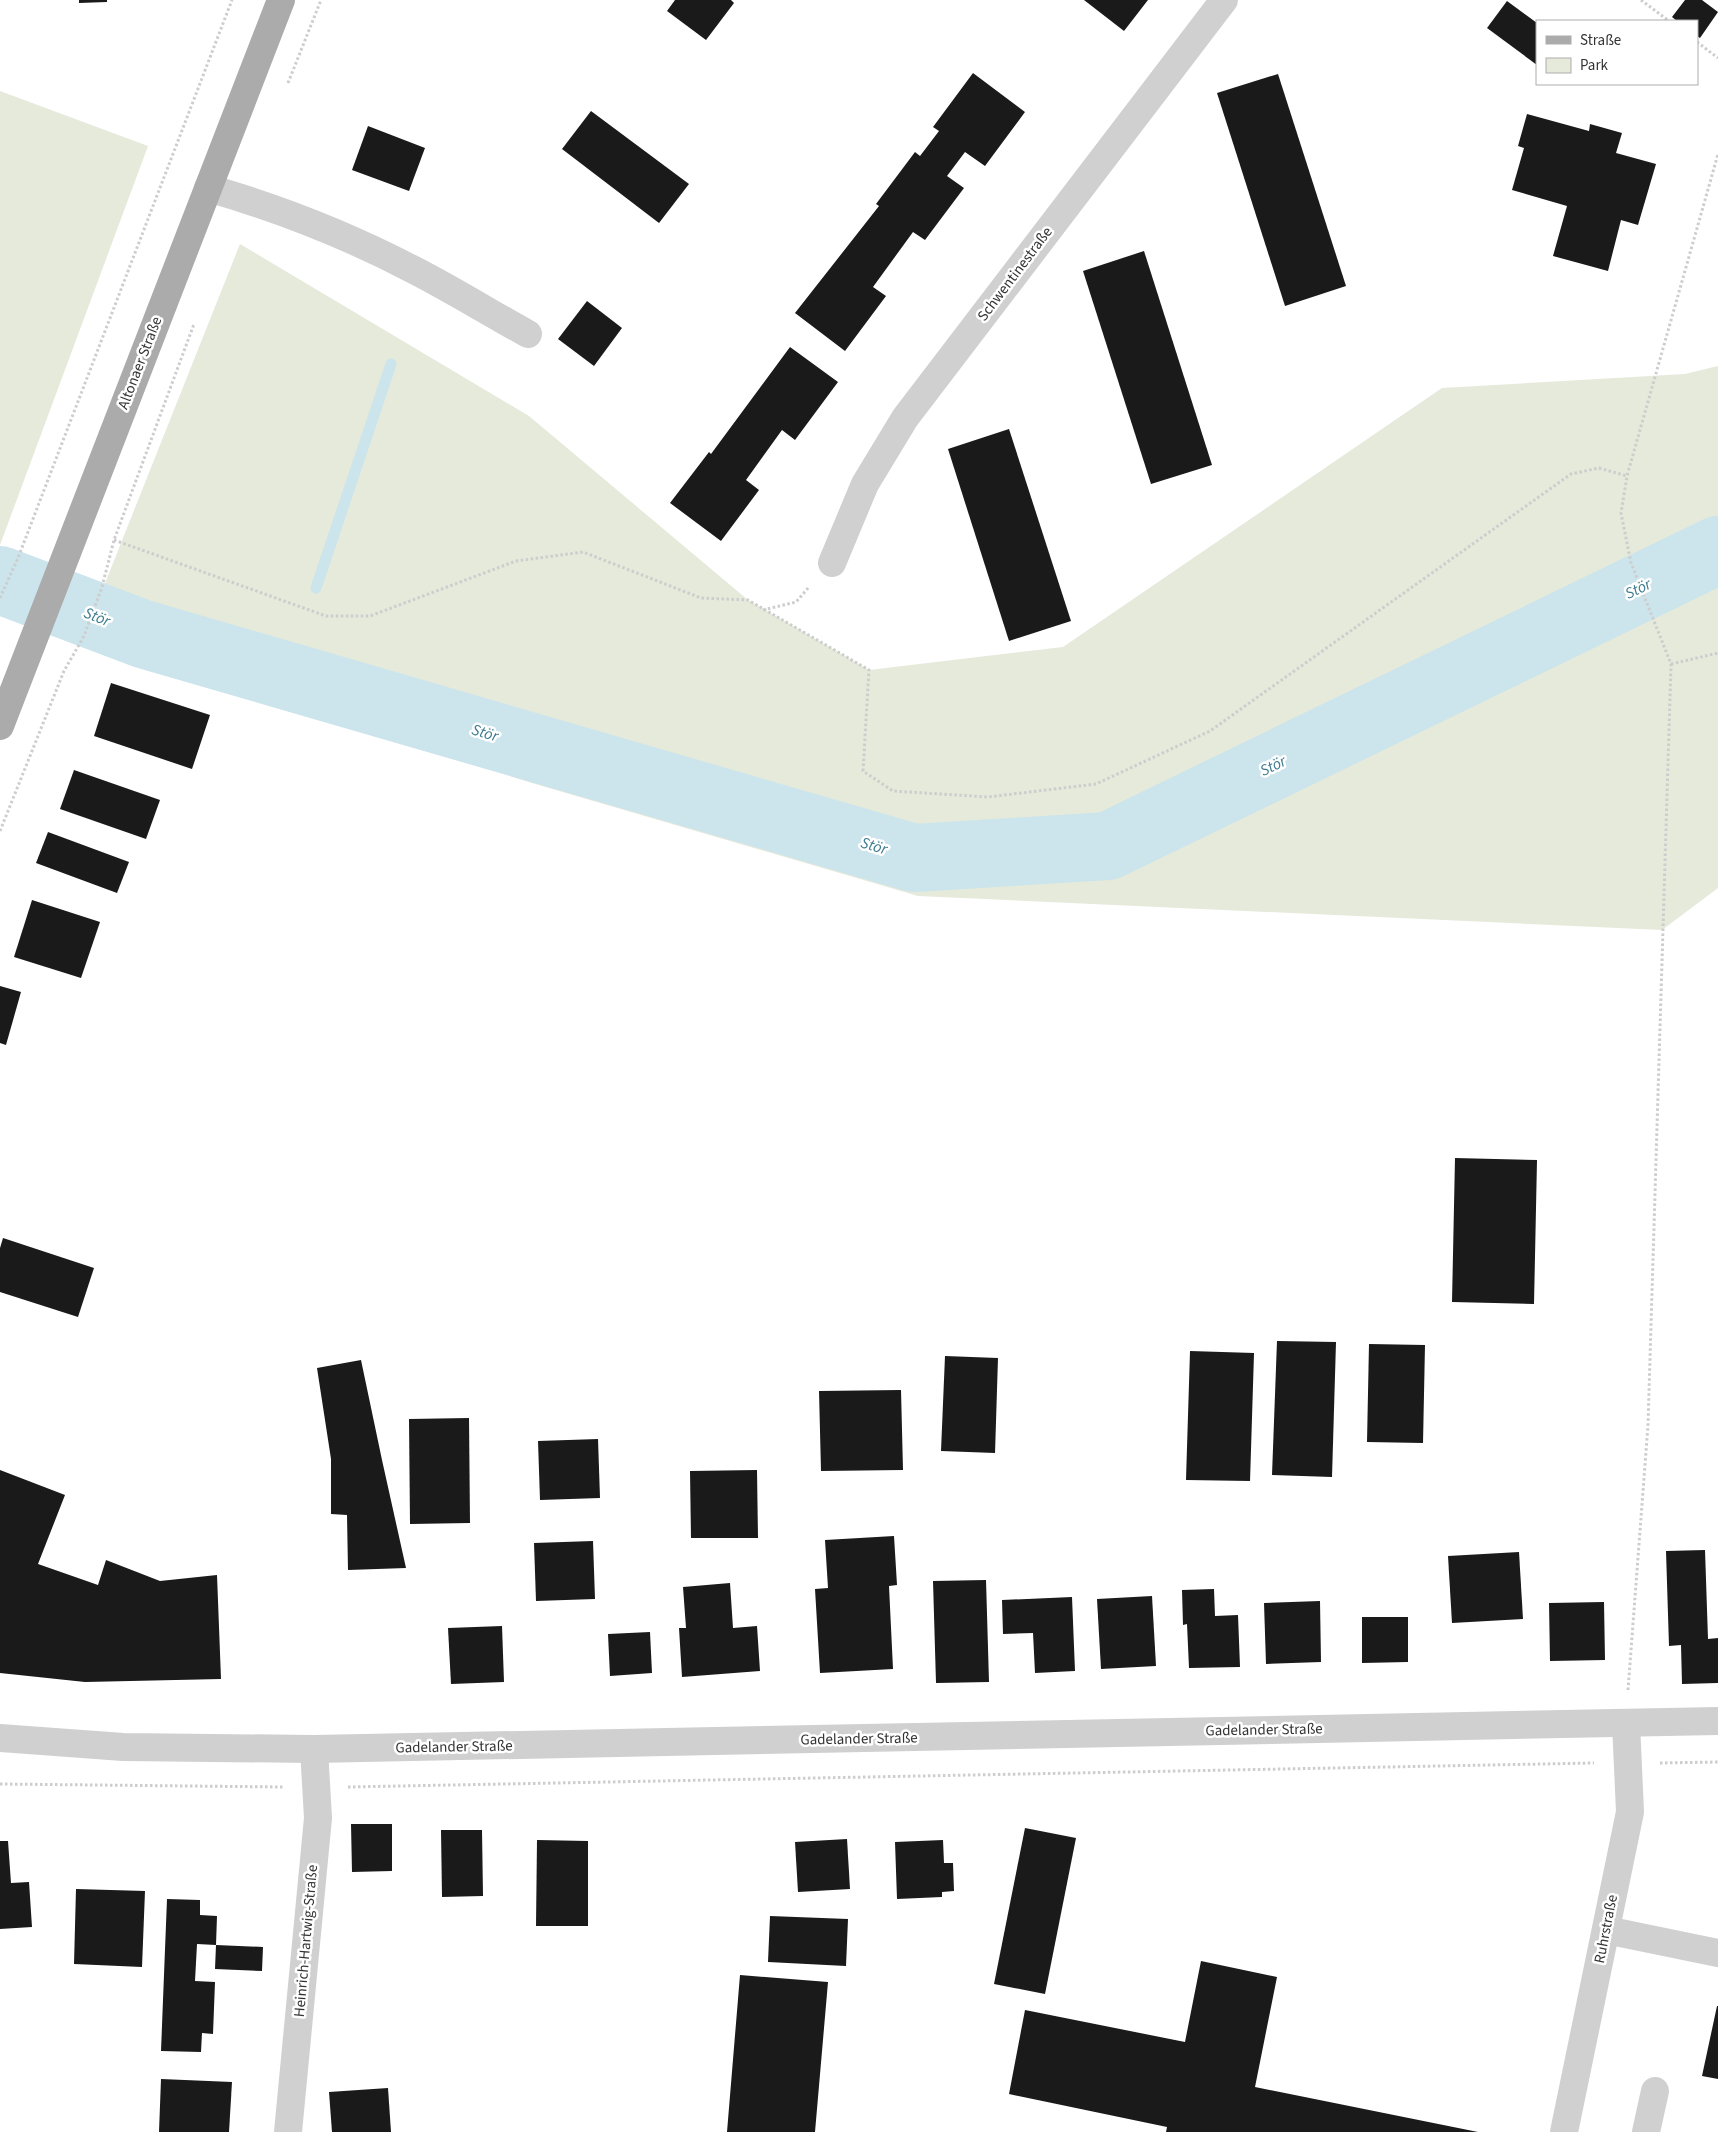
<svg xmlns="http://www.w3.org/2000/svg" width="1718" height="2132" font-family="'Source Sans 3',sans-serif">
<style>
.green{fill:#e5eadb}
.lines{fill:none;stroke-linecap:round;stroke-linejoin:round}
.stream{stroke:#cce4ec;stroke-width:11}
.river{stroke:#cce4ec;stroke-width:68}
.building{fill:#1a1a1a}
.path{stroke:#cdcdcd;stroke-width:3;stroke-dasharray:2.5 2.5;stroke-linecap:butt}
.minor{stroke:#d0d0d0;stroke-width:28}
.major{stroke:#ababab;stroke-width:28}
.labels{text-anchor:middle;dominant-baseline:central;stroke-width:5;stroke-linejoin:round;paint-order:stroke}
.street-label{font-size:15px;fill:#333;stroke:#fff}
.water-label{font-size:16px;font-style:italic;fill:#3e7b8f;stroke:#fff}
</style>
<rect width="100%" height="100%" fill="#fff"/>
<!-- green -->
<g class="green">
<polygon points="0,91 148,146 0,545"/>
<polygon points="240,244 529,416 748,600 869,670 1063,647 1442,388 1685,374 1718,366 1718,888 1662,930 918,896 532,783 84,636"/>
</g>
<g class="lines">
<!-- stream -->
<polyline class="stream" points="316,588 391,364"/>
<!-- river -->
<polyline class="river" points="0,580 143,634 914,858 1108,846 1718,550"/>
</g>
<!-- building -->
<g class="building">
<polygon points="79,0 107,0 107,2 79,3"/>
<polygon points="675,0 731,0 734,3 706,40 667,11"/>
<polygon points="1084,0 1148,0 1124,31"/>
<polygon points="1685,0 1702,0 1718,12 1700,38 1697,36 1697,21 1677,21 1672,17"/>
<polygon points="1507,1 1537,23 1537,65 1487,28"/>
<polygon points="973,73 1025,112 985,166 965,152 947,176 964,188 925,240 913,232 873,287 886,296 845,351 795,313 879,206 876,204 915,152 920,156 939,131 933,127"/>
<polygon points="1278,74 1346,286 1285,306 1217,93"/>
<polygon points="591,111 689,184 659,223 562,149"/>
<polygon points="1527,114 1589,131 1590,124 1622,133 1616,153 1656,164 1638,225 1621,220 1608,271 1553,256 1567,206 1512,190 1524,148 1518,146"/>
<polygon points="368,126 425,148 409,191 352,170"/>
<polygon points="1144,251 1212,465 1151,484 1083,271"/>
<polygon points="587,301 622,328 594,366 558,339"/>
<polygon points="790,347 838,382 795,440 782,430 746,480 759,490 721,541 670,503 709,452 711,454"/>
<polygon points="1009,429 1071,621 1009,641 948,449"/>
<polygon points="111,683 210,715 192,769 94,736"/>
<polygon points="74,770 160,800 146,839 60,809"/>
<polygon points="48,832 129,862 117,893 36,863"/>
<polygon points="32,900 100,922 81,978 14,957"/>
<polygon points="0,986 21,992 6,1045 0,1043"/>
<polygon points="1455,1158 1537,1160 1534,1304 1452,1302"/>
<polygon points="3,1238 94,1268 78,1317 0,1292 0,1248"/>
<polygon points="1277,1341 1336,1342 1332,1477 1272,1475"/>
<polygon points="1369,1344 1425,1345 1423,1443 1367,1442"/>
<polygon points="1190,1351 1254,1353 1250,1481 1186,1480"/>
<polygon points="945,1356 998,1358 995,1453 941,1451"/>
<polygon points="361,1360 382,1460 406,1568 348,1570 347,1515 331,1514 331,1459 317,1368"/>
<polygon points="901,1390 903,1470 821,1471 819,1391"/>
<polygon points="469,1418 470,1523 410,1524 409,1419"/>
<polygon points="598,1439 600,1498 540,1500 538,1441"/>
<polygon points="0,1470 65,1495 38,1564 98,1585 106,1560 160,1581 217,1575 221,1679 85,1682 0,1673"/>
<polygon points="757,1470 758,1538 691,1538 690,1471"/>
<polygon points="894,1536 897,1585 889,1586 893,1669 820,1673 815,1589 828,1588 825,1540"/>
<polygon points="593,1541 595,1599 536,1601 534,1543"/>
<polygon points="1705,1550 1708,1639 1718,1638 1718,1683 1682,1684 1681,1645 1669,1646 1666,1551"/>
<polygon points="1519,1552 1523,1619 1452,1623 1448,1556"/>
<polygon points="986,1580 989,1682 936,1683 933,1581"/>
<polygon points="730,1583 733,1628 757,1626 760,1671 682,1677 679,1628 686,1628 683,1587"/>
<polygon points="1214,1589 1215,1616 1238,1615 1240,1667 1189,1668 1187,1624 1183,1625 1182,1590"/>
<polygon points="1152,1596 1156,1666 1101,1669 1097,1599"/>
<polygon points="1072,1597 1075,1671 1035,1673 1033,1633 1003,1634 1002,1600"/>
<polygon points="1320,1601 1321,1662 1266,1664 1264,1603"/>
<polygon points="1604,1602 1605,1660 1550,1661 1549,1603"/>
<polygon points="1362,1617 1408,1617 1408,1662 1362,1663"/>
<polygon points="502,1626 504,1682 451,1684 448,1628"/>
<polygon points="650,1632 652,1673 610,1676 608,1634"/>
<polygon points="351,1824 392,1824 392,1871 352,1872"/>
<polygon points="1025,1828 1076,1838 1045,1994 994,1984"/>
<polygon points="441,1830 482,1830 483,1896 442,1897"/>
<polygon points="847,1839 850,1889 798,1892 795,1842"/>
<polygon points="537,1840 588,1841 588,1926 536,1926"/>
<polygon points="943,1840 944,1863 953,1863 954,1891 942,1892 942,1897 897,1899 895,1842"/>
<polygon points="0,1841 8,1841 11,1883 29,1882 32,1927 0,1929"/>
<polygon points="76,1889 145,1891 142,1967 74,1964"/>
<polygon points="167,1899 200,1900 200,1915 217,1916 216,1945 197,1944 195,1981 215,1982 213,2034 202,2033 201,2052 161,2051"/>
<polygon points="770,1916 848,1919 846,1966 768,1962"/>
<polygon points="216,1945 263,1947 262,1971 215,1969"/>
<polygon points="1201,1961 1277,1977 1255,2087 1478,2132 1166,2132 1167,2127 1009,2094 1025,2010 1185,2042"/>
<polygon points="740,1975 828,1982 815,2132 727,2132"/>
<polygon points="1717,2006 1718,2006 1718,2079 1702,2076"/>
<polygon points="161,2079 232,2082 229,2132 159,2132"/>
<polygon points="388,2088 391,2132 332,2132 329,2092"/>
</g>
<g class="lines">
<!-- path -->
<g class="path">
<polyline points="1641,0 1669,21"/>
<polyline points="1697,42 1718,58"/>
<polyline points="288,83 321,0"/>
<polyline points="114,540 326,616 370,616 516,561 583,552 701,598 748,600 869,670 863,771 893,791 988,797 1096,784 1210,731 1571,474 1599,468 1627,476"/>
<polyline points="0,598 18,558 232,0"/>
<polyline points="763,610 796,602 809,587"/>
<polyline points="1671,664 1718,653"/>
<polyline points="0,831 64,671 84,636 102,587 114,540 194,324"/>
<polyline points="1628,1690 1648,1425 1671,664 1631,563 1621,513 1627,476 1718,154"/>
<polyline points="1660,1763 1718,1762"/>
<polyline points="0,1784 284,1787"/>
<polyline points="348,1787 1594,1763"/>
</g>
<!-- minor -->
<g class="minor">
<path d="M208,188C278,208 349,236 414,270C453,290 490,313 528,334"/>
<polyline points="832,563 865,484 905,418 1224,0"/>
<polyline points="0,1738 123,1747 314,1749 1718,1721"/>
<polyline points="1606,1930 1718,1953"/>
<polyline points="288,2132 318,1818 314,1749"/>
<polyline points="1564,2132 1630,1812 1626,1723"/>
<polyline points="1646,2132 1655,2091"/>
</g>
<!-- major -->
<polyline class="major" points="0,726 281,0"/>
</g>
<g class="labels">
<!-- street labels -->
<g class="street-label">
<text transform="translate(1015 274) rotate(-53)">Schwentinestraße</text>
<text transform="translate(140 363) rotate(-69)">Altonaer Straße</text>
<text transform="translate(1264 1730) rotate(-1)">Gadelander Straße</text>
<text transform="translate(859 1739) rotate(-1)">Gadelander Straße</text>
<text transform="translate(454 1747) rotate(-1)">Gadelander Straße</text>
<text transform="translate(1606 1929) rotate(-79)">Ruhrstraße</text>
<text transform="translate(306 1941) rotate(-85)">Heinrich-Hartwig-Straße</text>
</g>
<!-- water labels -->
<g class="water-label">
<text transform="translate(1638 589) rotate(-26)">Stör</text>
<text transform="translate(97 617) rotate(21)">Stör</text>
<text transform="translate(485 733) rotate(16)">Stör</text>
<text transform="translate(1273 766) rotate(-26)">Stör</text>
<text transform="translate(874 846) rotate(16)">Stör</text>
</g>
</g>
<!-- legend -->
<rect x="1536" y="20" width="162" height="65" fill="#ffffff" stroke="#adadad"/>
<rect x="1546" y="36" width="25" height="8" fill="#ababab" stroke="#adadad"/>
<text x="1580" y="45" font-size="15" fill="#333333">Straße</text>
<rect x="1546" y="58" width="25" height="15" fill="#e5eadb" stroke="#adadad"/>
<text x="1580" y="70" font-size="15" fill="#333333">Park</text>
</svg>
